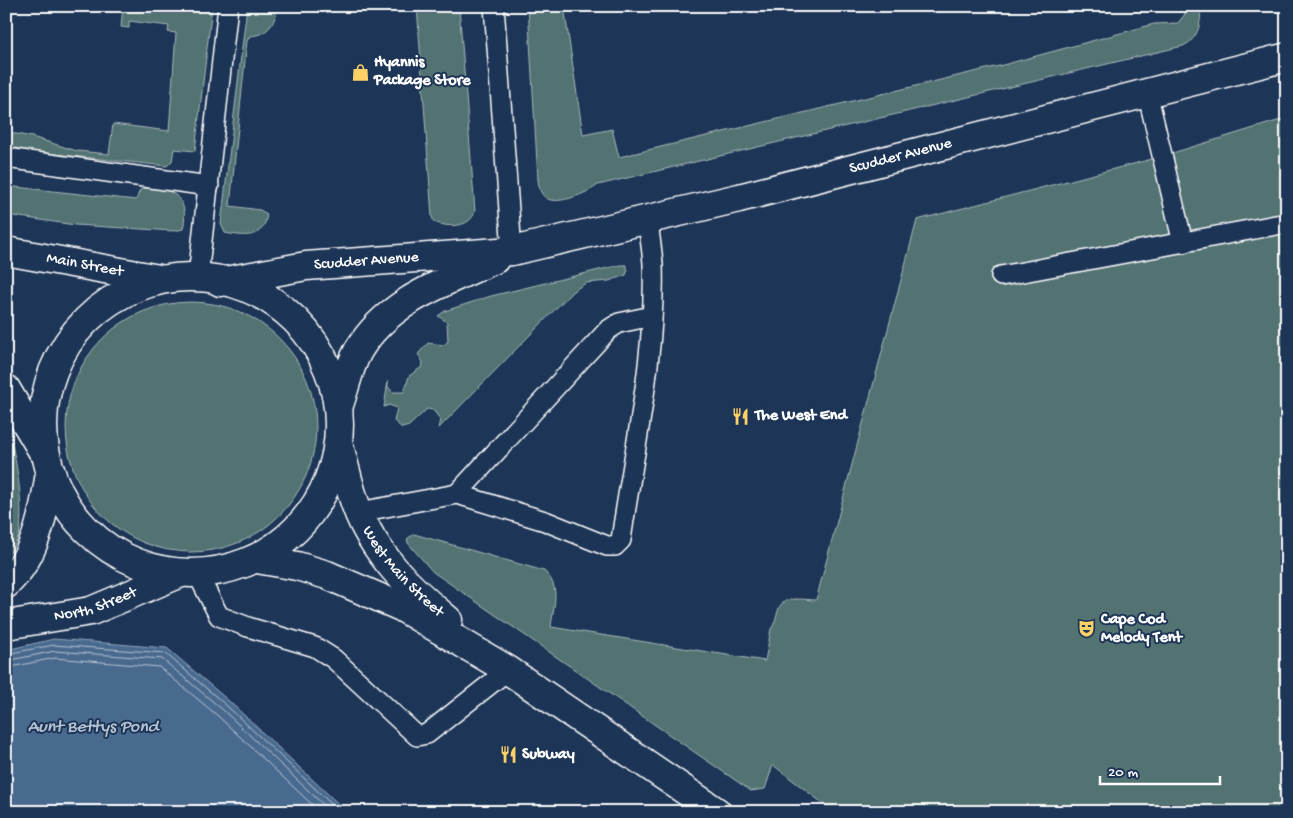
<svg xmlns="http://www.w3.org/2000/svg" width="1293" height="818" font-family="'Gochi Hand',sans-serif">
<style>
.green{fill:#527373;stroke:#a8b9b9}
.water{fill:#496a8f;stroke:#92a6bc}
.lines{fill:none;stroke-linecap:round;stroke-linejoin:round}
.shore{stroke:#b6c3d2;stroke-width:1}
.lane-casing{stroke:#fff;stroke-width:22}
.secondary-casing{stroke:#fff;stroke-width:31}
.lane{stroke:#1d3557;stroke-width:19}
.secondary{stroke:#1d3557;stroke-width:28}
.labels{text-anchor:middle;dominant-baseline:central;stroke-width:4;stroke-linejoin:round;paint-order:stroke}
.poi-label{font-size:16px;font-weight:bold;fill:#fff;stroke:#1d3557;text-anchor:start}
.street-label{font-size:16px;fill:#fff;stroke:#1d3557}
.water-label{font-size:18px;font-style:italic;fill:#b6c3d2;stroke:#1d3557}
</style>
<rect width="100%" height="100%" fill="#1d3557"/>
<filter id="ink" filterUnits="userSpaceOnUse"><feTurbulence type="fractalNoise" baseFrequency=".02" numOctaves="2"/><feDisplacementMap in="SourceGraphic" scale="10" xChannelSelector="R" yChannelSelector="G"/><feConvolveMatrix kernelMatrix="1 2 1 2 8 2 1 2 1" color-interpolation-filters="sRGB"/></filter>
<g filter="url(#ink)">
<!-- green -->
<g class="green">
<polygon points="123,6 212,6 195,151 174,149 172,161 167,166 34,152 6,146 6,132 32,137 77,151 109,154 113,124 169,131 176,33 168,32 169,26 129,21 129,28 121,27"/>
<path d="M247,6H277C276,23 268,35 250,36L247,41L230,206L260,210L267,214C264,239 246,237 225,233L221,224Z"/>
<path d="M417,6H459L475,211C471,228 448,228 434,222L432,217Z"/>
<path d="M528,6H564L583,135L612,129L619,157L1003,65L1154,24L1178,23L1185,14L1184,6H1200C1202,21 1199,39 1183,46L598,185C588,193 557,206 546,198C540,194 539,187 538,180Z"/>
<path d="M1287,118V812H834L773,765L765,789L751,791L433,572L408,543L407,539L414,534L544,571C562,587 553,607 551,627L765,661L771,629C775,624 776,617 778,611C782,594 803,600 816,600L917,220L1156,158Z"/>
<path d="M6,186L136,200L140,190C146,187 152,188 159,189C181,191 188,208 183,229L174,231L75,225L6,215Z"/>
<polygon points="620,265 626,265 628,270 626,275 609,281 586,283 573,291 438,429 440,419 433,410 427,409 409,426 402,428 394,421 397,408 389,405 384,407 388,381 388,387 393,392 404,392 409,376 422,367 423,362 418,354 428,343 444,345 448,341 447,322 438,316 445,311 491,296"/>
<circle cx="191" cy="427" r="125"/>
<path d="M6,428C16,446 26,519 18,538C15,545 10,552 6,558V537L11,527L12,508L6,480Z"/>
</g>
<!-- water -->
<polygon class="water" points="54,639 167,648 230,702 347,812 6,812 6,650"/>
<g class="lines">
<!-- shore -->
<g class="shore">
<polyline points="6,654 54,645 165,653 227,706 340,812"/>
<polyline points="6,661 55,651 162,659 223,710 331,812"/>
<polyline points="6,668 55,658 159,667 218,716 320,812"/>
</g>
<defs>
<g id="lane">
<polyline points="494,6 512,251"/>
<polyline points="1147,92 1183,243"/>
<polyline points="6,158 209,186"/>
<polyline points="1001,276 1287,223"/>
<polyline points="198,277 228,6"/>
<polyline points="457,494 608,330 619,323 652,316"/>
<path d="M359,512L457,494L545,521L607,546H615L621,540C634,449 656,357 653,264C652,249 649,234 648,219"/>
<polyline points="197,573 219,616 248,627 315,647 334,659 417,736 427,734 508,670"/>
</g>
<g id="secondary">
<path id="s1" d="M6,251L159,279"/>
<circle cx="191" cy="425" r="148"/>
<path id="s2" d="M220,282L306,266L512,251L739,198L1287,57"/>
<polyline points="6,389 42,450"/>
<path d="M339,405C345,388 349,367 358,351C387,301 445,282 495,259"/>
<path id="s3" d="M339,446C345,466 349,487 356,506C373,553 410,589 448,620"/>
<polyline points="257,559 297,566 327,575 401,607 508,670 717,812"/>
<path d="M6,584C37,556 44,511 50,473"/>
<path id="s4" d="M6,625L91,611L181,573"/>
</g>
</defs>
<!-- lane casing -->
<use href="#lane" class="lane-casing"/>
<!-- secondary casing -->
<use href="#secondary" class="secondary-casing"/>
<!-- lane -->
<use href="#lane" class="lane"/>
<!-- secondary -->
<use href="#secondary" class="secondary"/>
</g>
</g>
<!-- icons -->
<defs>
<symbol id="shop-bare" viewBox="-9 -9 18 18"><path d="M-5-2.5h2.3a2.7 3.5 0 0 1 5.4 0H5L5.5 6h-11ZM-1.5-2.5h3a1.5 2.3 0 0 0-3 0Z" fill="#ffd166" stroke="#1d3557" stroke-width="2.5" paint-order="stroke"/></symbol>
<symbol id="restaurant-bare" viewBox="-9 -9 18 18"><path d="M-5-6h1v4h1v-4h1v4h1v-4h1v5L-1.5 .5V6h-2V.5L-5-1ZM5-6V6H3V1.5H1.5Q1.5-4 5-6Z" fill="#ffd166" stroke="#1d3557" stroke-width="2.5" paint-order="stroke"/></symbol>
<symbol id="theatre-bare" viewBox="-9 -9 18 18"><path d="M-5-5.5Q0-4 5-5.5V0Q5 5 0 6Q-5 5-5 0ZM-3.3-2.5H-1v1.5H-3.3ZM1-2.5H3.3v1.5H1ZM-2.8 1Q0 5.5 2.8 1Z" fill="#ffd166" stroke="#1d3557" stroke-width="2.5" paint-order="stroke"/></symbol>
</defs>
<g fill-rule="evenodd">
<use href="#shop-bare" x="348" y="60" width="25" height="25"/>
<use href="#restaurant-bare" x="728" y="404" width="25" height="25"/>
<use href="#theatre-bare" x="1074" y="616" width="25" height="25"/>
<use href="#restaurant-bare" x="496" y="742" width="25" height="25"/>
</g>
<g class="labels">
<!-- poi labels -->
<g class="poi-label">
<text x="374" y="63">Hyannis<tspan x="374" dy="18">Package Store</tspan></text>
<text x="755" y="416">The West End</text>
<text x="1101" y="620">Cape Cod<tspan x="1101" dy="18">Melody Tent</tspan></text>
<text x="522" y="755">Subway</text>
</g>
<!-- street labels -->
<g class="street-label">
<text stroke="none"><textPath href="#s2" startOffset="694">Scudder Avenue</textPath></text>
<text stroke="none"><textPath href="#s2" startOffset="148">Scudder Avenue</textPath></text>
<text stroke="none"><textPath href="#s1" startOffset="80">Main Street</textPath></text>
<text stroke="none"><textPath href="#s3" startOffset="144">West Main Street</textPath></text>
<text stroke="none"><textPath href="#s4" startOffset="92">North Street</textPath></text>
</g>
<!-- water labels -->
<g class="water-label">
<text x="93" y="727">Aunt Bettys Pond</text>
</g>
</g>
<!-- margin -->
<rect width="1293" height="818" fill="none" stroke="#1d3557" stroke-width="25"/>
<rect x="12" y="12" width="1268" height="793" fill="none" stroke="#fff" stroke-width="2" filter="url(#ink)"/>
<!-- scale -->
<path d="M1100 776v8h120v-8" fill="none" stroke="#ffffff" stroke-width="2.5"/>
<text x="1108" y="776" font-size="15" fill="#ffffff" stroke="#1d3557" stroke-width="4" paint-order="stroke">20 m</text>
</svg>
